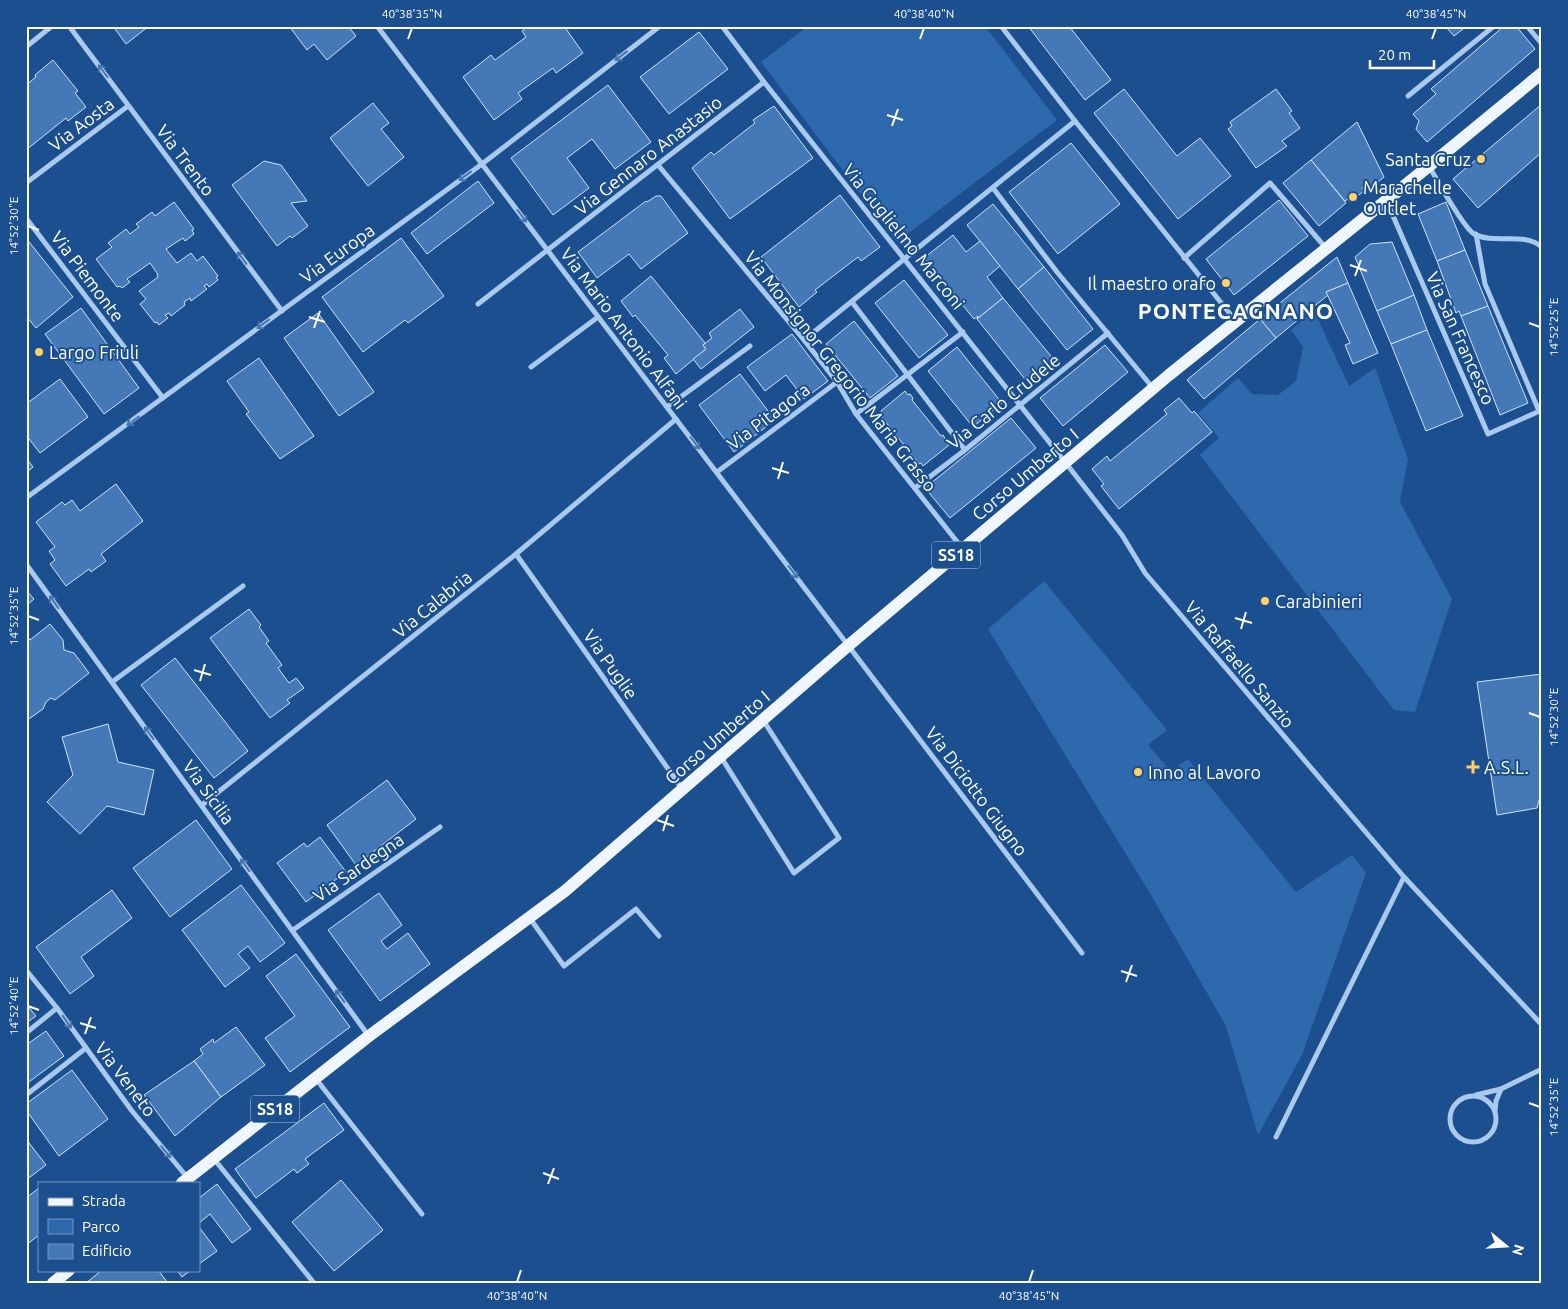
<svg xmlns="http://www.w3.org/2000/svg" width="1568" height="1309" font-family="Ubuntu,sans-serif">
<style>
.green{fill:#2e69ad}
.building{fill:#4478b7;stroke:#cfe3fa}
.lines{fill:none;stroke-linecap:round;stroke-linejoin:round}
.street{stroke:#a9c9ee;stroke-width:5}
.primary{stroke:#f0f6ff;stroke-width:12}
.oneway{stroke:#4674ac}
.ticks{fill:none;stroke:#fff;stroke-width:2}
.poi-dot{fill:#ffd166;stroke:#1b4f8f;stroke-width:2}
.labels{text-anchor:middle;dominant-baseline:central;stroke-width:4;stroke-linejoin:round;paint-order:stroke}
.shield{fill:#1b4f8f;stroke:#bbcadd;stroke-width:1}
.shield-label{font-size:16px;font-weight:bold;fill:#fff}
.street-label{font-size:18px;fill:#fff;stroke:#1b4f8f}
.poi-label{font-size:18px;fill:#fff;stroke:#1b4f8f;text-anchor:start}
.district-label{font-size:22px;font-weight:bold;letter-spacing:1px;fill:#fff;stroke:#1b4f8f}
.neatline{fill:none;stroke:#fff;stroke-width:2}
.ticks-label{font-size:12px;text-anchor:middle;fill:#fff}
</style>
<rect width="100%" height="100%" fill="#1b4f8f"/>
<!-- green -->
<g class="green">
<polygon points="808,26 985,26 1057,120 897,242 761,62"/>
<polygon points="1314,311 1349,386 1375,368 1408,459 1400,502 1452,599 1415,712 1394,710 1200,455 1219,438 1198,413 1238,378 1252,394 1278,395 1296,381 1303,347 1291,330"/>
<polygon points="1044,581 1167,730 1148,745 1171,771 1188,759 1296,892 1352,855 1366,873 1302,1055 1258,1135 1226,1026 1151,895 988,629"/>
</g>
<!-- building -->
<g class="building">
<polygon points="113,26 149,26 126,44"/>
<polygon points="289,26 348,26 356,36 327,60 314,44 307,50"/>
<polygon points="528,26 564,26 583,53 556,73 553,68 518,93 522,99 494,120 463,77 491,55 495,60 526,37 522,31"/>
<polygon points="1028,26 1069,26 1111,80 1085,100"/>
<polygon points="1445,26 1467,26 1454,36"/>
<polygon points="1504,26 1516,26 1535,49 1427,142 1416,129 1419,121 1413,114 1436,94 1431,89"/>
<polygon points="699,32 728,69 669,114 640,77"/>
<polygon points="53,60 78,91 75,93 86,107 68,121 66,118 26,150 26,85 36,77 35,75"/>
<polygon points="608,85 651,142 615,169 592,139 567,158 589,188 553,215 511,158"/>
<polygon points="1124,89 1177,156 1200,138 1231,176 1178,219 1094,113"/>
<polygon points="1276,89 1292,111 1289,113 1300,128 1282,141 1287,146 1256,168 1228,129 1232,126 1230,122"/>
<polygon points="373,103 389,123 381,129 404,157 368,186 330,138"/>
<polygon points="1542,104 1542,152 1478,208 1453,179"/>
<polygon points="774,106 813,158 730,219 692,168 711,152 714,155 755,123 753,120"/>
<polygon points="1357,122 1384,177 1367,191 1364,187 1362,188 1364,191 1350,202 1348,199 1345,201 1311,160"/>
<polygon points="1071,143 1120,204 1058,254 1009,192"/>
<polygon points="1311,160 1346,203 1319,226 1283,183"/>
<polygon points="264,161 281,165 307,201 291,203 308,226 292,238 290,236 277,246 232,185"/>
<polygon points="478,181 494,203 427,254 411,233"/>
<polygon points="840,195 880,247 861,261 858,257 815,290 817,292 799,307 761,257"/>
<polygon points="656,196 661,196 688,233 641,269 629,254 597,278 578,252 646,201 647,202"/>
<polygon points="1279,200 1308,236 1234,295 1206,259"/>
<polygon points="174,202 194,229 192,230 194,234 185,241 183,238 166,249 177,263 191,253 197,261 203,256 218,276 216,277 218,280 209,287 207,284 204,286 207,289 191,301 190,298 184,302 185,305 171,316 169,313 165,315 168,318 159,325 157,322 155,323 140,304 146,299 139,291 158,277 157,273 150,263 127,279 130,282 122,288 120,286 117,287 96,259 112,247 108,243 126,229 130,234 139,227 136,224 152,212 155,216"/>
<polygon points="1446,202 1465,250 1437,261 1418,214"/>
<polygon points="993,204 1044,267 1018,289 967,225"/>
<polygon points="953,235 966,252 980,241 1000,266 987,277 1003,298 977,319 978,316 974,319 924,258"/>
<polygon points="26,238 73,297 36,328 26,316"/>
<polygon points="401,238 444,296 408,323 405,320 363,352 322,297"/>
<polygon points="1392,242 1414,295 1377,311 1355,257 1370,244"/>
<polygon points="1465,250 1488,306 1461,316 1459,311 1456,313 1437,261"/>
<polygon points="1337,257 1348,283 1326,292 1328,295 1276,338 1260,319"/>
<polygon points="1044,267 1093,329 1067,350 1018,289"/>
<polygon points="651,276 705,343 703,345 706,349 676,374 664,358 668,355 635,315 633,317 621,301"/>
<polygon points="904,280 948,335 919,358 875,303"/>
<polygon points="1348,283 1378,353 1353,364 1345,345 1350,343 1326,292"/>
<polygon points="1414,295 1427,330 1391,344 1377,311"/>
<polygon points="1003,298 1055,361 1028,383 977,319"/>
<polygon points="1488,306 1528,403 1500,415 1461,316"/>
<polygon points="81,308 139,388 104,414 45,334"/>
<polygon points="740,309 754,327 701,369 693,359 706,349 703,345 712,338 709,333"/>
<polygon points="318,313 374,392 339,416 284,338"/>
<polygon points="1260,319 1276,338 1204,399 1187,380"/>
<polygon points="854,321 898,376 870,398 826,344"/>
<polygon points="1427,330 1463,416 1426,431 1391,344"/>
<polygon points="792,334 828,381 804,399 786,375 765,391 747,367"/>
<polygon points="1105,345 1128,372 1063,426 1040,398"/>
<polygon points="957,347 1002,403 973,427 928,371"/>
<polygon points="259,358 314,436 280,459 246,414 249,412 227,381"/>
<polygon points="740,374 775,420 734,452 699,405"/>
<polygon points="60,379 88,417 40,453 26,435 26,404"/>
<polygon points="905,391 908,395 910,394 913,398 912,400 941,436 943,435 949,445 923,466 921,463 919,464 881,416 883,414 881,411"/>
<polygon points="1179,398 1192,413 1194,411 1212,432 1119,509 1101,486 1104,484 1092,469 1107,456 1110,461 1167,414 1164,410"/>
<polygon points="1011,418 1036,448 950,518 925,488"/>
<polygon points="26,458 33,467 26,473"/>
<polygon points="116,484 143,521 101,554 106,561 91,572 89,569 66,586 50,564 55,560 49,551 55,547 36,522 62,502 65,505 72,500 80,511"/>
<polygon points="26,590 34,599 26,606"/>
<polygon points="249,609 261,625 259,627 269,641 266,643 282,665 278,668 289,683 296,678 304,688 287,700 290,703 270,718 210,638"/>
<polygon points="50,624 63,640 64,650 74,653 89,673 55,700 51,698 46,702 43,709 26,721 26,637 27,636 30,640"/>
<polygon points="175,658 248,751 214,778 141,685"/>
<polygon points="1542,674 1542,800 1539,800 1537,808 1497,815 1477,682"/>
<polygon points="108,724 118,762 154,770 144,815 107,806 80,834 47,802 73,775 62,737"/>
<polygon points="387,780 416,819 356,865 327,825"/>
<polygon points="196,820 232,869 170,917 133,868"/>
<polygon points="320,837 346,872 306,902 277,863 304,843 307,847"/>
<polygon points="241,885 285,943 260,962 248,946 238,954 250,968 225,987 182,930"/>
<polygon points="112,890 132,918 81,957 94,976 70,994 36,947"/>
<polygon points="379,893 402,925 381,941 387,949 408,933 430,964 380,1001 328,930"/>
<polygon points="296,954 350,1027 290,1072 265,1038 295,1016 266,976"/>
<polygon points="26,1004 36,1016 26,1023"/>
<polygon points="236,1027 265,1065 221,1097 194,1061 203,1054 200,1049 213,1039 214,1043"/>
<polygon points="46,1031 64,1056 26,1084 26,1045"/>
<polygon points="194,1061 221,1097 175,1136 144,1095"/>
<polygon points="72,1070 108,1119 59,1156 26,1110 26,1104"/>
<polygon points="324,1103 344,1130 305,1159 309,1164 297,1173 294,1169 256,1198 235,1169"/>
<polygon points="26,1139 46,1165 26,1180"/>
<polygon points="341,1180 383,1230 334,1271 292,1222"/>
<polygon points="217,1184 251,1229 232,1243 210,1214 199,1223 199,1198"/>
<polygon points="39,1188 39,1235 26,1245 26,1198"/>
<polygon points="199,1227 217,1251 199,1264"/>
<polygon points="102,1270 158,1270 168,1283 86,1283"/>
<polygon points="177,1270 191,1270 182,1277"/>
</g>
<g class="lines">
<!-- street -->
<g class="street">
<polyline points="69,26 282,311"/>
<polyline points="377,26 1082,953"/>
<polyline points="722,26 764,82 1065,462 1122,535 1145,573 1404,877 1276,1137"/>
<polyline points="1001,26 1075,121"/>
<polyline points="1527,26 1542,44"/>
<polyline points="26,47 52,26"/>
<polyline points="1408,96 1494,26"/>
<polyline points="658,165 804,340 837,382 856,414 962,548"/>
<path d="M1429,166C1437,180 1463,227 1474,234C1495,245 1523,231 1542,247"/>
<polyline points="26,183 128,106"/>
<polyline points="993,188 1057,272 1153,388"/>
<polyline points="1387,202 1488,434 1542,410"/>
<polyline points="26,218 163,398"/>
<polyline points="1476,234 1485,284 1539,411"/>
<polyline points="1184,258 1270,183 1325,247"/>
<polyline points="852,302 965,450"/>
<polyline points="478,304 764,82"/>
<polyline points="804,340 1075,121 1235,320"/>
<polyline points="531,367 598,317"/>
<polyline points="667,407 750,346"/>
<polyline points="856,414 963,332"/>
<polyline points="717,472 837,382"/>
<polyline points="915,488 965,450 1108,333"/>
<polyline points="26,498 482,164 660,26"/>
<polyline points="516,554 683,790"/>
<polyline points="26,564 368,1035"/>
<polyline points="112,682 243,586"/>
<polyline points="721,757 794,873 839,838 763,720"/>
<polyline points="202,805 516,554 676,419"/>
<polyline points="1404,877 1542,1025"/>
<polyline points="529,917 564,966 636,909 659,936"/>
<polyline points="293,930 440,827"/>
<polyline points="26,970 57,1008 132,1111 187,1177"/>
<polyline points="26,1033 57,1008"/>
<polyline points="316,1079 422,1214"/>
<polyline points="1501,1089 1542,1069"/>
<polyline points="26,1095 86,1048"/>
<polyline points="1476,1095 1501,1089 1496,1101 1495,1111"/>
<circle cx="1473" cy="1119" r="23"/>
<polyline points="214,1159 314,1283"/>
</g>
<!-- primary -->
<g class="primary">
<polyline points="182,1183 369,1036 565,891 849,645 1169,375 1429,166 1542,73"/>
<polyline points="53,1283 69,1270"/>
</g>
</g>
<!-- one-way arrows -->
<defs><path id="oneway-shaft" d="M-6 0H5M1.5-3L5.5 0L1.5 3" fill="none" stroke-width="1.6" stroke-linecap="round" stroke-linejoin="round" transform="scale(1.25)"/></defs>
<g class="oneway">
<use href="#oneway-shaft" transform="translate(621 56) rotate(142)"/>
<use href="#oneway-shaft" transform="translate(103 71) rotate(-127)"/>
<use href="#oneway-shaft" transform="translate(465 176) rotate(144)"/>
<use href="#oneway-shaft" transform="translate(522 216) rotate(53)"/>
<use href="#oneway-shaft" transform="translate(242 258) rotate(-127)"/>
<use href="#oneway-shaft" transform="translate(263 324) rotate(144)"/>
<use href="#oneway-shaft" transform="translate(133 421) rotate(143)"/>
<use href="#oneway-shaft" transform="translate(695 443) rotate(53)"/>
<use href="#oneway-shaft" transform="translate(793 572) rotate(53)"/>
<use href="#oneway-shaft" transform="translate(54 602) rotate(-126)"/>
<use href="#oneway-shaft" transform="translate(149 733) rotate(-126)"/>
<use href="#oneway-shaft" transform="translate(245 865) rotate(-126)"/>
<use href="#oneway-shaft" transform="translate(340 996) rotate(-126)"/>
<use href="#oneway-shaft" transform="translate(67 1022) rotate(55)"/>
<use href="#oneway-shaft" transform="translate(166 1152) rotate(50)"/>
</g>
<!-- ticks -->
<path class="ticks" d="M408,39L412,28M920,39L924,28M1432,39L1436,28M887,115L903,120M892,126L898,109M28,226L39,230M1350,265L1367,271M1355,276L1361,260M309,317L325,322M1529,323L1540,327M314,328L320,311M772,468L789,473M778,479L783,462M28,616L39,620M1235,618L1252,623M1241,629L1246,612M194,670L211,675M200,681L205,664M1529,713L1540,717M657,820L674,826M663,831L668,815M1121,971L1137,976M1126,982L1132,965M28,1006L39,1010M80,1023L96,1028M85,1034L91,1017M1529,1103L1540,1107M543,1173L559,1179M548,1184L554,1168M517,1282L521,1270M1029,1282L1033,1270"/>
<!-- markers -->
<g class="poi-dot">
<circle cx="1481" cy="159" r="5"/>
<circle cx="1353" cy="197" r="5"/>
<circle cx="1226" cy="283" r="5"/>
<circle cx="39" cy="352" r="5"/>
<circle cx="1265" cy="601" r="5"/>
<path d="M1470.5 759.5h5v5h5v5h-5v5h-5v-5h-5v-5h5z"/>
<circle cx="1138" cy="772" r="5"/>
</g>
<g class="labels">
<!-- shield labels -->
<g class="shield">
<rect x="932" y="541.5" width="48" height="27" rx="4"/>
<rect x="251" y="1095.5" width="48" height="27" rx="4"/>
</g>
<g class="shield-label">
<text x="956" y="555">SS18</text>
<text x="275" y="1109">SS18</text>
</g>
<!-- street labels -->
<g class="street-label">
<text transform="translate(81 124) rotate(-37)">Via Aosta</text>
<text transform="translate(648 155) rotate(-38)">Via Gennaro Anastasio</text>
<text transform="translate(186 160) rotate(53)">Via Trento</text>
<text transform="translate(904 236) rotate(51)">Via Guglielmo Marconi</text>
<text transform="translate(337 253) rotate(-36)">Via Europa</text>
<text transform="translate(88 276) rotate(53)">Via Piemonte</text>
<text transform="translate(624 328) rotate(53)">Via Mario Antonio Alfani</text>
<text transform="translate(1461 338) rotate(66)">Via San Francesco</text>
<text transform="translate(841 371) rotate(52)">Via Monsignor Gregorio Maria Grasso</text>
<text transform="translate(1003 401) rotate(-39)">Via Carlo Crudele</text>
<text transform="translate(768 416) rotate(-37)">Via Pitagora</text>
<text transform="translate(1025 474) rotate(-40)">Corso Umberto I</text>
<text transform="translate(432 604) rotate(-39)">Via Calabria</text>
<text transform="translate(611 664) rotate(55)">Via Puglie</text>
<text transform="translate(1240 664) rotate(50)">Via Raffaello Sanzio</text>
<text transform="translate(717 737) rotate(-41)">Corso Umberto I</text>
<text transform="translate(977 791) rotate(53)">Via Diciotto Giugno</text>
<text transform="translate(209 792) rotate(54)">Via Sicilia</text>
<text transform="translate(358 867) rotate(-35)">Via Sardegna</text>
<text transform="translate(126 1079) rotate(53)">Via Veneto</text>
</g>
<!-- poi labels -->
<g class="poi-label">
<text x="1471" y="159" text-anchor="end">Santa Cruz</text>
<text x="1363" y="187">Marachelle<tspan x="1363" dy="21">Outlet</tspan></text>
<text x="1216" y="283" text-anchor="end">Il maestro orafo</text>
<text x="49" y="352">Largo Friuli</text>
<text x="1275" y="601">Carabinieri</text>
<text x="1484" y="767">A.S.L.</text>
<text x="1148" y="772">Inno al Lavoro</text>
</g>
<!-- district labels -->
<g class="district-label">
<text x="1236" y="310">PONTECAGNANO</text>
</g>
</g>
<!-- border -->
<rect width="1568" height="1309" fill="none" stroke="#1b4f8f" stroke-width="55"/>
<!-- legend -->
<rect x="38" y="1182" width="162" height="90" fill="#1b4f8f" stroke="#7695bc"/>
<rect x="48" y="1198" width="25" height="8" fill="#f0f6ff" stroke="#7695bc"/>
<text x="82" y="1206" font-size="15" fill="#ffffff">Strada</text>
<rect x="48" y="1219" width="25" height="15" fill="#2e69ad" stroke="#7695bc"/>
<text x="82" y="1232" font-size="15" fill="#ffffff">Parco</text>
<rect x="48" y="1244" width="25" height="15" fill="#4478b7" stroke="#7695bc"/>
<text x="82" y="1256" font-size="15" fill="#ffffff">Edificio</text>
<!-- north arrow -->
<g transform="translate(1506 1246) rotate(108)" stroke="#1b4f8f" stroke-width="4" paint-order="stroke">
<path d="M0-4L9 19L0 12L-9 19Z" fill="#ffffff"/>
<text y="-8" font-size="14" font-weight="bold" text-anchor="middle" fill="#ffffff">N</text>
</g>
<!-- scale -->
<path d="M1370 60v8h64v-8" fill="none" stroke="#ffffff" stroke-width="2.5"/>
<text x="1378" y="60" font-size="15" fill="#ffffff" stroke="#1b4f8f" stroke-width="4" paint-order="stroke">20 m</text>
<rect x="28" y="28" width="1512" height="1254" class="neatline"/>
<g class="ticks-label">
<text x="412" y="18">40°38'35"N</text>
<text x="924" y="18">40°38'40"N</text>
<text x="1436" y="18">40°38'45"N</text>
<text transform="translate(14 226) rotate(-90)" y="4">14°52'30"E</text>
<text transform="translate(1554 327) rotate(-90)" y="4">14°52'25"E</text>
<text transform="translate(14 616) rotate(-90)" y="4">14°52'35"E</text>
<text transform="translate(1554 717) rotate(-90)" y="4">14°52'30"E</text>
<text transform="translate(14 1006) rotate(-90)" y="4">14°52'40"E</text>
<text transform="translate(1554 1107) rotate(-90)" y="4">14°52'35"E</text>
<text x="517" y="1300">40°38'40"N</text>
<text x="1029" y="1300">40°38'45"N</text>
</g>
</svg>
